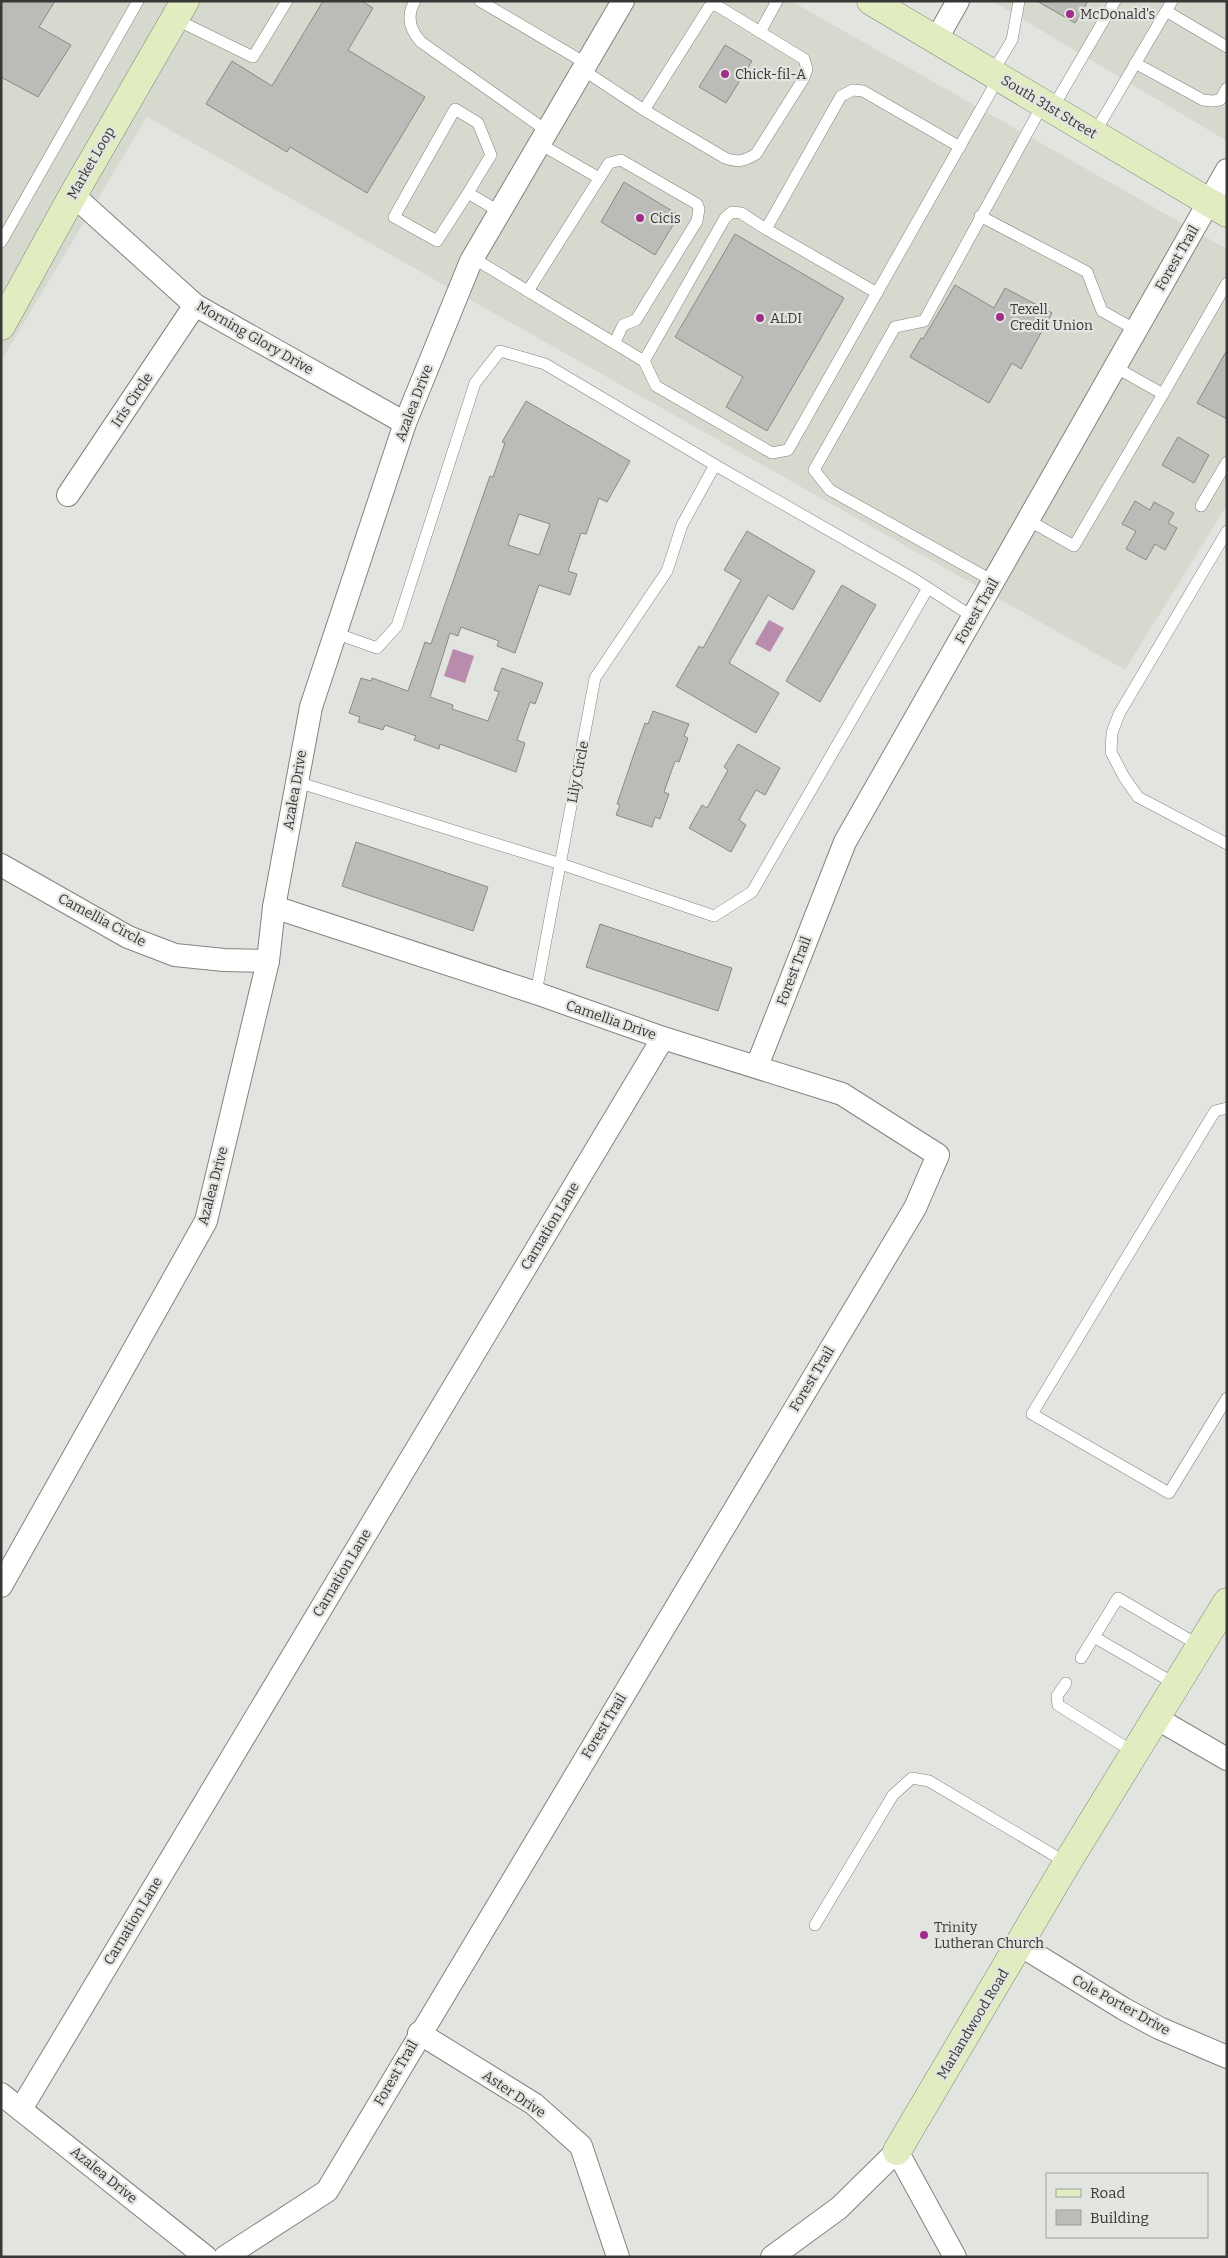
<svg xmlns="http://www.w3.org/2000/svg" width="1228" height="2258" font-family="Bitter,serif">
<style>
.built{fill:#d6d9ce}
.water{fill:#b98bac}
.building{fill:#bbbcb8;stroke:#898a87;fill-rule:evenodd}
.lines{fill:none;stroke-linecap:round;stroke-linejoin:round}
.lane-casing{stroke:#82837f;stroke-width:12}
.street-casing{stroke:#82837f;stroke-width:24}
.secondary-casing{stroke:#82837f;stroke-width:29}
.lane{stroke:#fff;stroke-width:11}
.street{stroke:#fff;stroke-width:22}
.secondary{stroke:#e2ecc1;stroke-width:28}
.poi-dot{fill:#a02d89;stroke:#e2e4e0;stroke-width:2}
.labels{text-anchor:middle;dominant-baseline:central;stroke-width:4.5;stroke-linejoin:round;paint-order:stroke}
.poi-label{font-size:14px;fill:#373836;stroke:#e2e4e0;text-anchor:start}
.street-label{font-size:14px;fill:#373836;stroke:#e2e4e0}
</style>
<rect width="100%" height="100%" fill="#e2e4e0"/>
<!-- built -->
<g class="built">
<polygon points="1,1 791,1 1227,249 1227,505 1125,670 147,117 1,361"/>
<polygon points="992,1 1227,1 1227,141"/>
</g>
<!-- water -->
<g class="water">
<polygon points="769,620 784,628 770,652 755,644"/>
<polygon points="453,649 474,656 465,683 444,676"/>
</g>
<!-- building -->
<g class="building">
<polygon points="1,1 55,1 39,27 71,45 38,97 1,77"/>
<polygon points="323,1 362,1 373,8 348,50 425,97 367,193 290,147 287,152 206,104 232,61 272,86"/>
<polygon points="1037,1 1088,1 1075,23"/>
<polygon points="725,45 752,61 726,103 699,87"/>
<polygon points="624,182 679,215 655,255 601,222"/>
<polygon points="735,234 844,298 767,431 726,407 743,377 675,337"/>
<polygon points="955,285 994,308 1005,288 1052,313 1021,369 1012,363 989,403 910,357 921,338 923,339"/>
<polygon points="1227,350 1227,419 1197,403"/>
<path d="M526,401L630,461L607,502L599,498L586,534L581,533L568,571L577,574L570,595L539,585L515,653L497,646L499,641L461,627L458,636L450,633L430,697L453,705L452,709L488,721L499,692L494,690L502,668L543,683L535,704L530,702L517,740L525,743L516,772L440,744L439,749L414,740L416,736L385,725L383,730L358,722L360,717L349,713L361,678L371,681L372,678L408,691L425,642L431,644L490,476L493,477L505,443L502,442ZM519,514L550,524L539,555L508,545Z"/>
<polygon points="1178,437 1209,455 1194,483 1162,465"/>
<polygon points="1135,501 1150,510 1154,502 1174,513 1168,523 1177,528 1165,550 1155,544 1146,560 1126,549 1136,531 1122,524"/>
<polygon points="747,531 815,571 793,610 768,595 729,663 779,693 756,733 676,686 699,646 703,648 741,580 724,570"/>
<polygon points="842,585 876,605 820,702 786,681"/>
<polygon points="653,711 689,724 684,736 688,738 679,762 675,761 664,792 669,794 660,819 655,817 652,827 616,815 620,805 617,804 635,751 645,723 648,724"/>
<polygon points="738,744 780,768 765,795 756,790 739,820 746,825 731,852 689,828 702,805 707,808 728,770 724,767"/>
<polygon points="356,842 488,887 473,931 342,886"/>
<polygon points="600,924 732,968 718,1011 586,967"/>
</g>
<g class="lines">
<defs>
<g id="lane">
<path d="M415,1C406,16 410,30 421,42L547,131"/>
<polyline points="480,1 587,64"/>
<polyline points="1166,11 1227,47"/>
<polyline points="175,19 253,57 287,1"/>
<polyline points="1135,63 1203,100 1212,101 1220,100 1227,88"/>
<polyline points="583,70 644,110 709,7 716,5 760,32 777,1"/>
<polyline points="992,73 1012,40 1019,1"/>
<polyline points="1052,109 1115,1"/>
<path d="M644,110L725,158C737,163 744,161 756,154L804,78L807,69L804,59L760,32"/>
<polyline points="1094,134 1172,1"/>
<polyline points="540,144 599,178"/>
<polyline points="468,193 437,241 394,217 455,109 478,123 491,155 468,193 500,212"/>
<polyline points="980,216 1087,272 1102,311 1136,330"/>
<polyline points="1,242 138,1"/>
<polyline points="473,258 644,361 656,386 772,453 788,450 999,77"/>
<polyline points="528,291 609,163 621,160 697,204 699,209 697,221 636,320 623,325 615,342"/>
<polyline points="877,293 766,229 841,96 853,90 863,91 960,147"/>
<polyline points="644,361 725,218 732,212 741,213 766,229"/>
<polyline points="1163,394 1227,283"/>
<polyline points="715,465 914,579 973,617"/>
<polyline points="1201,506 1227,462"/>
<polyline points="1028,520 1074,546 1163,394 1115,367"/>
<polyline points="1227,531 1119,714 1112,733 1111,752 1124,777 1138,797 1227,844"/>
<polyline points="993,581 830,490 814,470 895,327 924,321 1043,104"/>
<polyline points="335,633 377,648 397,626 475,383 500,351 545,364 715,465 682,525 667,571 595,678 536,993"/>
<polyline points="297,782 561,864 714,916 752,892 928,588"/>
<polyline points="1227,1108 1215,1111 1032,1414 1169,1493 1227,1398"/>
<polyline points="1094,1637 1177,1685"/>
<polyline points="1081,1658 1118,1598 1200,1646"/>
<polyline points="1066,1683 1057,1696 1058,1705 1135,1753"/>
<polyline points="815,1925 893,1795 912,1778 929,1781 1067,1863"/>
</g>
<g id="street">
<polyline points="936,40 958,1"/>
<polyline points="73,195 195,305 405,423"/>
<polyline points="68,495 195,305"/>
<polyline points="1,865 128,937 175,955 224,960 268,961"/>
<polyline points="757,1066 845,842 1227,170"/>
<polyline points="1,1586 206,1221 268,961 274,907 311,707 405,423 471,261 623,1"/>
<polyline points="1156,1718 1227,1759"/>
<polyline points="1020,1945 1124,2009 1159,2028 1227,2057"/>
<polyline points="419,2033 534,2104 581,2146 618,2257"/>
<polyline points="1,2094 206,2257"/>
<polyline points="21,2109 663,1038"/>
<polyline points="225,2257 327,2191 915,1208 938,1155 842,1094 663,1038 536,993 274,907"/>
<polyline points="772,2257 839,2208 897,2151 955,2257"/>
</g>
<g id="secondary">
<polyline points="871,1 1227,213"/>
<polyline points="1,326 73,195 185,1"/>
<polyline points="897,2151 1067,1863 1227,1602"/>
</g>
</defs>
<!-- lane casing -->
<use href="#lane" class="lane-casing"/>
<!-- street casing -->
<use href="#street" class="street-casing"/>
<!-- secondary casing -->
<use href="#secondary" class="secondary-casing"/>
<!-- lane -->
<use href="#lane" class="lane"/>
<!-- street -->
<use href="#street" class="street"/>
<!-- secondary -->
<use href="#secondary" class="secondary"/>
</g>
<!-- markers -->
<g class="poi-dot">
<circle cx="1070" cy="14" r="5"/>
<circle cx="725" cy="74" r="5"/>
<circle cx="640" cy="218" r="5"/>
<circle cx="1000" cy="317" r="5"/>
<circle cx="760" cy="318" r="5"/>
<circle cx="924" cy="1935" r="5"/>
</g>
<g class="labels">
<!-- poi labels -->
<g class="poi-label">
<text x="1080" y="14">McDonald's</text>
<text x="735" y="74">Chick-fil-A</text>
<text x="650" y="218">Cicis</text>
<text x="1010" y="309">Texell<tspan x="1010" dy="16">Credit Union</tspan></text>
<text x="770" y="318">ALDI</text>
<text x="934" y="1927">Trinity<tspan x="934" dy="16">Lutheran Church</tspan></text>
</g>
<!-- street labels -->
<g class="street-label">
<text transform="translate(1049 107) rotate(31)">South 31st Street</text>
<text transform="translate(91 163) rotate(-60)">Market Loop</text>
<text transform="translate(1177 258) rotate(-60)">Forest Trail</text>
<text transform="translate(255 338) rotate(30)">Morning Glory Drive</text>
<text transform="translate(132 400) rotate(-56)">Iris Circle</text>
<text transform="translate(414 403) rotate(-69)">Azalea Drive</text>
<text transform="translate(977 611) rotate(-60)">Forest Trail</text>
<text transform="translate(578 772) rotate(-79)">Lily Circle</text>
<text transform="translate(295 790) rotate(-80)">Azalea Drive</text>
<text transform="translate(102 920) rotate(28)">Camellia Circle</text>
<text transform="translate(794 971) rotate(-69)">Forest Trail</text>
<text transform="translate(611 1020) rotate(19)">Camellia Drive</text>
<text transform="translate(213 1186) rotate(-75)">Azalea Drive</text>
<text transform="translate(550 1226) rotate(-59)">Carnation Lane</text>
<text transform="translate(812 1379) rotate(-59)">Forest Trail</text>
<text transform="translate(342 1573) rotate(-59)">Carnation Lane</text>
<text transform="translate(604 1726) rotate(-59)">Forest Trail</text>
<text transform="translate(133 1921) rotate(-59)">Carnation Lane</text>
<text transform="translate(1121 2005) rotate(29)">Cole Porter Drive</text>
<text transform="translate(973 2024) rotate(-59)">Marlandwood Road</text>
<text transform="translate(396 2073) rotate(-60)">Forest Trail</text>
<text transform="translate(514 2094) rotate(34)">Aster Drive</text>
<text transform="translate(104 2175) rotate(39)">Azalea Drive</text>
</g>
</g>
<!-- border -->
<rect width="1228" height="2258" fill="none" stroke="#373836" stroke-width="5"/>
<!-- legend -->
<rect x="1046" y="2173" width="162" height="65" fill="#e2e4e0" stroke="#9e9f9c"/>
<rect x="1056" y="2189" width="25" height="8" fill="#e2ecc1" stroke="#9e9f9c"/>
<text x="1090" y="2198" font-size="15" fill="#373836">Road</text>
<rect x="1056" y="2210" width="25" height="15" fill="#bbbcb8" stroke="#9e9f9c"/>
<text x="1090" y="2223" font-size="15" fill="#373836">Building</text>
</svg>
